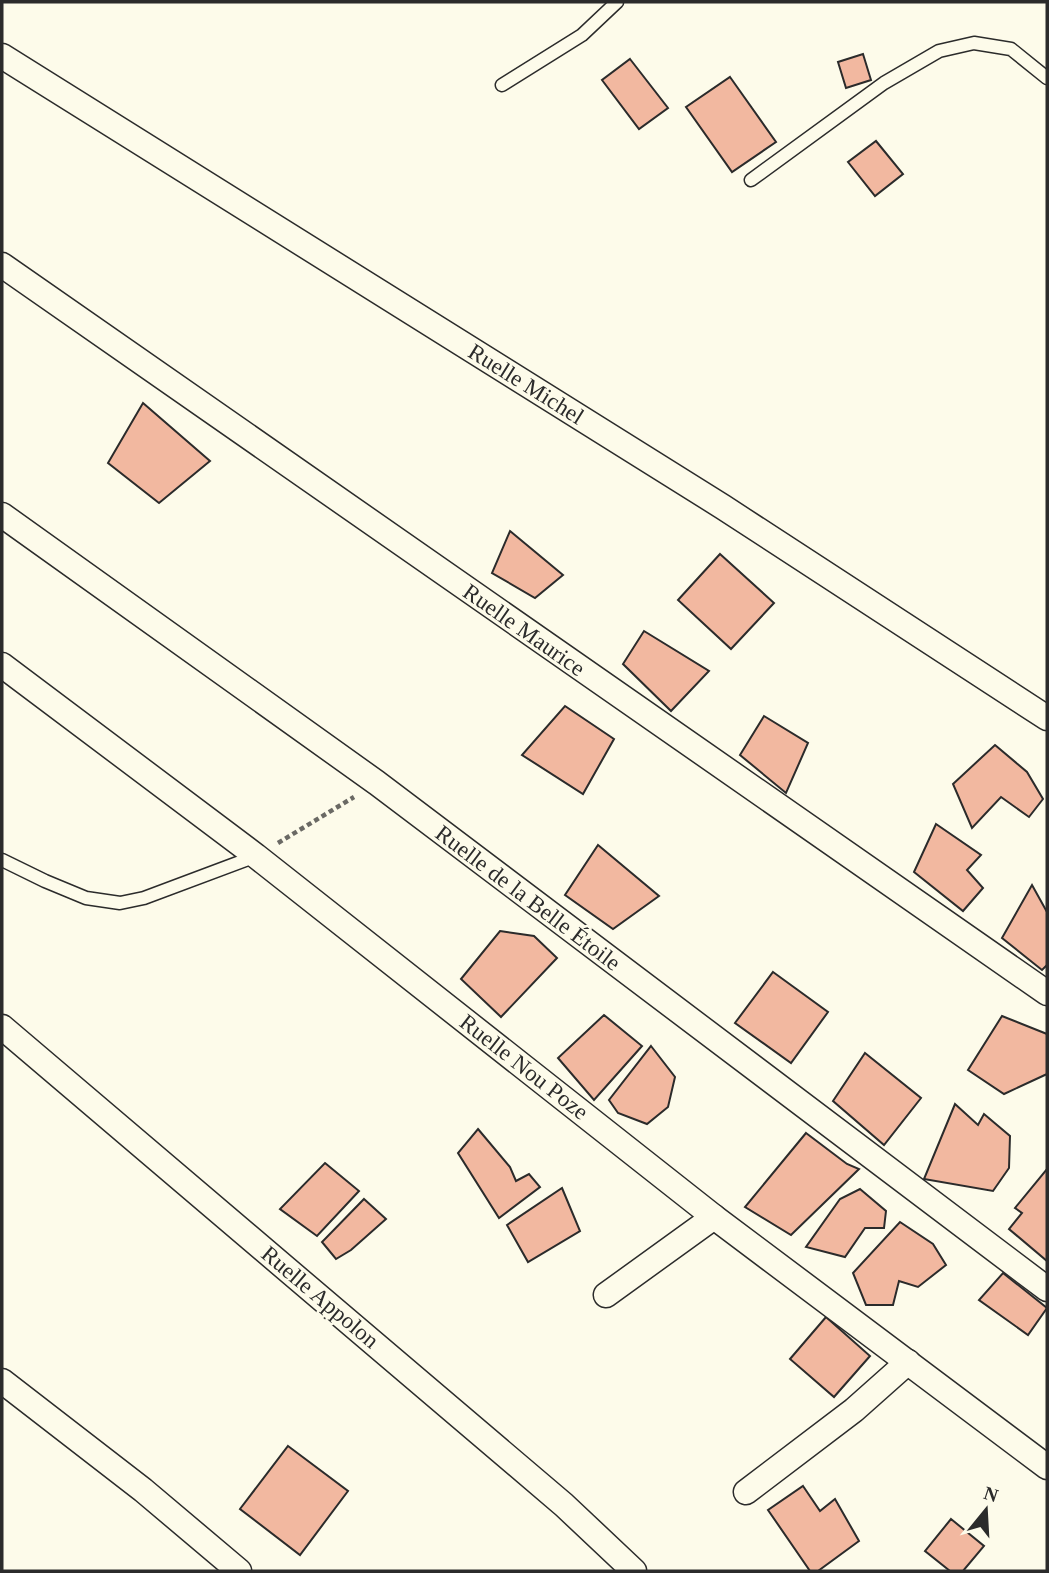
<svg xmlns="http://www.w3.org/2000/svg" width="1049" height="1573" font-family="'Times New Roman',serif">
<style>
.building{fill:#f2b8a0;stroke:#2b2b2b;stroke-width:2}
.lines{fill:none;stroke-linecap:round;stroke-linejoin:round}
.lane-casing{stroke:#2b2b2b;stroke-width:15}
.street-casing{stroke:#2b2b2b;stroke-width:27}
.path{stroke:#6a6964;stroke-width:4.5;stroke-dasharray:5 3.5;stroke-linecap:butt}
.lane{stroke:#fdfbea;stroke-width:12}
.street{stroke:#fdfbea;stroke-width:24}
.labels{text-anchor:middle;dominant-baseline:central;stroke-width:5;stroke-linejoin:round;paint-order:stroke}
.street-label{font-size:23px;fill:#2b2b2b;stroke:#fdfbea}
</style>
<rect width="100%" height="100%" fill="#fdfbea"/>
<!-- building -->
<g class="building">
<polygon points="863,54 871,80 846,88 838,62"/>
<polygon points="630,59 668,108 639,129 602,80"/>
<polygon points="730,77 776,142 732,172 686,107"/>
<polygon points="876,141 903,174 875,196 848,162"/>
<polygon points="143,403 210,461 159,503 108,463"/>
<polygon points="510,531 563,575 535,598 492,573"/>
<polygon points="720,554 774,603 731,649 678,600"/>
<polygon points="644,631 709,671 671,711 623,664"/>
<polygon points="565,706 614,739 583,794 522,755"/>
<polygon points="764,716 808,743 786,793 740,755"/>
<polygon points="995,745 1027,772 1043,799 1029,817 1001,797 972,828 953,784"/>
<polygon points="936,824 981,855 967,870 983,888 963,911 914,872"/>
<polygon points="598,845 659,896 613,929 565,895"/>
<polygon points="1032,885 1047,912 1047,965 1042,970 1002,938"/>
<polygon points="500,931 534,936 557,958 501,1017 461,979"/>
<polygon points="773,972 828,1012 791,1063 735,1023"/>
<polygon points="604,1015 642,1046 594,1100 558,1058"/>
<polygon points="1002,1016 1047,1034 1047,1074 1004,1094 968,1070"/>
<polygon points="651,1046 675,1077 668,1107 647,1124 618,1113 609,1100"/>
<polygon points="865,1053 921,1098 884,1145 833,1101"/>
<polygon points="955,1104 978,1125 984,1114 1010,1136 1009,1168 993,1191 924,1179"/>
<polygon points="478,1129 510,1167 516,1181 529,1174 540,1187 499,1218 458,1153"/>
<polygon points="806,1133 847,1164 859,1169 791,1235 745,1207"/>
<polygon points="325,1163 359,1191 317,1236 280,1209"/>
<polygon points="1047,1169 1047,1261 1009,1229 1022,1213 1015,1208"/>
<polygon points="562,1188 580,1231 528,1262 507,1225"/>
<polygon points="860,1189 886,1211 884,1228 865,1228 845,1257 806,1247 840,1199"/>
<polygon points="364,1199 386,1219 351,1250 336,1259 322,1242"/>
<polygon points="900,1222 933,1244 946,1265 918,1287 899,1281 893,1305 866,1305 853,1273"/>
<polygon points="1003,1273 1047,1308 1028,1335 979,1300"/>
<polygon points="826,1317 870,1356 834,1397 790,1359"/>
<polygon points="288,1446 348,1491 300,1555 240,1509"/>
<polygon points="803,1486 820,1511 835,1499 859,1541 818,1571 810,1571 768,1510"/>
<polygon points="951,1519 984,1546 963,1571 950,1571 925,1551"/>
</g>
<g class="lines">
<defs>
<g id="lane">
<polyline points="502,85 582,35 617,2"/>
<polyline points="751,180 884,83 939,51 974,43 1011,49 1047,78"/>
<polyline points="2,860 45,881 86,898 120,903 144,898 256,856"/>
</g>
<g id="street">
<polyline points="2,56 723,507 1047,718"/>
<polyline points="2,265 1047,993"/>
<polyline points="2,515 377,783 1047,1289"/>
<polyline points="2,665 256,856 714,1217 1047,1467"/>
<polyline points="2,1027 564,1505 634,1571"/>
<polyline points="606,1295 714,1217"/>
<polyline points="2,1381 143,1490 239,1571"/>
<polyline points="746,1492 854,1410 908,1362"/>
</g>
</defs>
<!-- lane casing -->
<use href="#lane" class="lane-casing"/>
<!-- street casing -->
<use href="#street" class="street-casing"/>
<!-- path -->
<polyline class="path" points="278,843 354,797"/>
<!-- lane -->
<use href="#lane" class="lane"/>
<!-- street -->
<use href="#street" class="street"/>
</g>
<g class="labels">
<!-- street labels -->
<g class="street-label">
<text transform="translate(526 384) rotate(32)">Ruelle Michel</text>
<text transform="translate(524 630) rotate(35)">Ruelle Maurice</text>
<text transform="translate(528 898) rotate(37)">Ruelle de la Belle Étoile</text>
<text transform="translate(524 1067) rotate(38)">Ruelle Nou Poze</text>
<text transform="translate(320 1297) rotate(40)">Ruelle Appolon</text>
</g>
</g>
<!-- border -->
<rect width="1049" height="1573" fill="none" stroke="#2b2b2b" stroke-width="7"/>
<!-- north arrow -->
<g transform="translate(986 1510) rotate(18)" stroke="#fdfbea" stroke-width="5" paint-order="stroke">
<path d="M0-5L12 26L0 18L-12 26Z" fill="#2b2b2b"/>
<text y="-10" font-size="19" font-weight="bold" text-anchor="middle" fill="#2b2b2b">N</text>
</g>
</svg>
